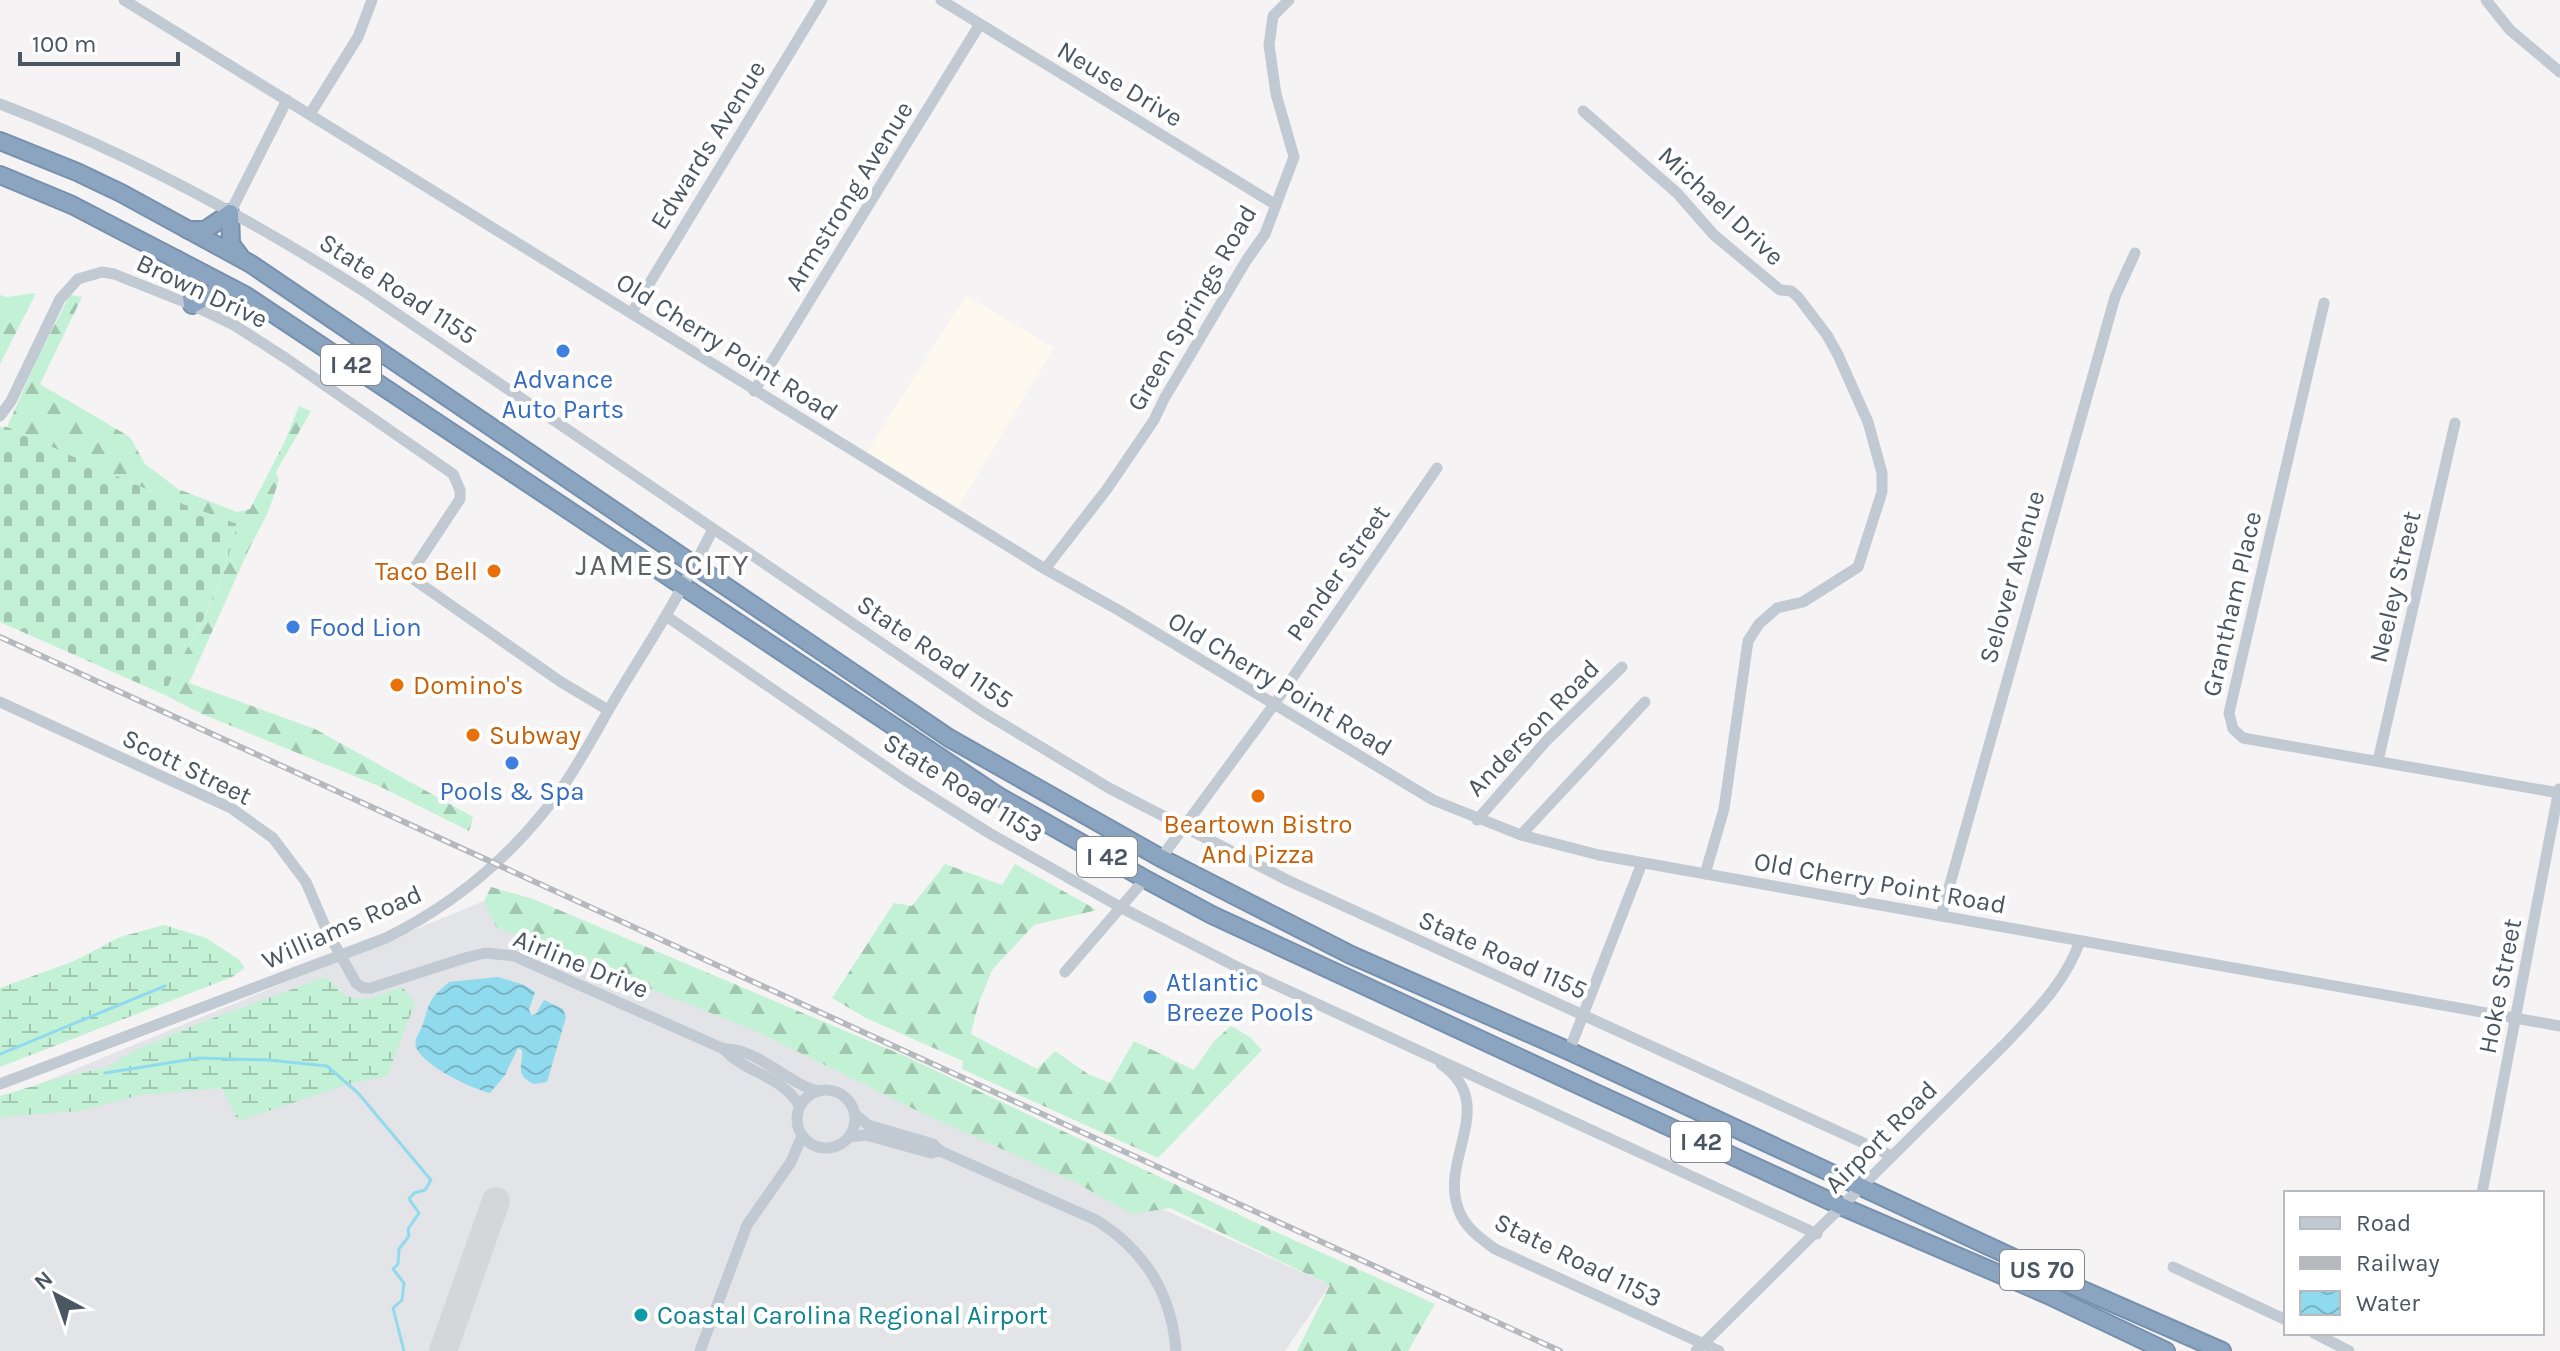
<svg xmlns="http://www.w3.org/2000/svg" width="2560" height="1351" font-family="Karla,sans-serif">
<style>
.commercial{fill:#fdf9ef}
.airport{fill:#e2e4e7}
.forest{fill:url(#forest-firs)}
.wetland{fill:url(#wetland-marsh)}
.cemetery{fill:url(#cemetery-stones)}
.water{fill:url(#water-waves)}
.lines{fill:none;stroke-linecap:round;stroke-linejoin:round}
.stream{stroke:#90daee;stroke-width:3}
.taxiway{stroke:#d5d6d8;stroke-width:28}
.highway-casing{stroke:#7690ad;stroke-width:20}
.minor{stroke:#c1cad2;stroke-width:11}
.highway{stroke:#8ba5c1;stroke-width:16}
.rail-casing{stroke:#b5b8bd;stroke-width:6}
.rail{stroke:#fff;stroke-width:3;stroke-dasharray:9;stroke-linecap:butt}
.shop-dot{fill:#3f7fe0;stroke:#fff;stroke-width:3}
.food-dot{fill:#e8710a;stroke:#fff;stroke-width:3}
.culture-dot{fill:#0f9aa8;stroke:#fff;stroke-width:3}
.labels{text-anchor:middle;dominant-baseline:central;stroke-width:8;stroke-linejoin:round;paint-order:stroke}
.shield{fill:#fff;stroke:#808990;stroke-width:2}
.shield-label{font-size:24px;font-weight:bold;fill:#4a5661}
.street-label{font-size:26px;fill:#4a5661;stroke:#fff}
.shop-label{font-size:26px;fill:#366cbe;stroke:#fff}
.food-label{font-size:26px;fill:#c56008;stroke:#fff;text-anchor:start}
.culture-label{font-size:26px;fill:#0d838f;stroke:#fff;text-anchor:start}
.quarter-label{font-size:30px;letter-spacing:2px;fill:#5f6368;stroke:#fff}
</style>
<defs>
<pattern id="forest-firs" width="22" height="20" patternUnits="userSpaceOnUse" patternTransform="scale(2)"><rect width="22" height="20" fill="#c3f1d5"/><path d="M5 1l3.5 6h-7zM16 11l3.5 6h-7z" fill="#a0c6b0"/></pattern>
<pattern id="wetland-marsh" width="20" height="14" patternUnits="userSpaceOnUse" patternTransform="scale(2)"><rect width="20" height="14" fill="#c3f1d5"/><path d="M1 5h8M5 5V1M11 12h8M15 12V8" fill="none" stroke="#a0c6b0"/></pattern>
<pattern id="cemetery-stones" width="16" height="16" patternUnits="userSpaceOnUse" patternTransform="scale(2)"><rect width="16" height="16" fill="#c3f1d5"/><path d="M2 7V4a2 2 0 0 1 4 0v3zM10 15v-3a2 2 0 0 1 4 0v3z" fill="#a0c6b0"/></pattern>
<pattern id="water-waves" width="16" height="10" patternUnits="userSpaceOnUse" patternTransform="scale(2)"><rect width="16" height="10" fill="#90daee"/><path d="M0 5q4-4 8 0t8 0" fill="none" stroke="#78b4c4"/></pattern>
</defs>
<rect width="100%" height="100%" fill="#f5f3f3"/>
<!-- commercial -->
<polygon class="commercial" points="966,295 1054,348 958,507 867,452"/>
<!-- airport -->
<polygon class="airport" points="484,901 1330,1285 1285,1351 0,1351 0,1100"/>
<!-- forest -->
<g class="forest">
<polygon points="36,293 0,364 0,295 7,297"/>
<path d="M70,295L82,297L40,384L130,437L145,464L178,489L237,512L250,509L284,443L299,406L311,411L276,472L279,480L269,510L249,549L189,683L315,729L473,817L469,831L381,787L202,714L165,695C176,663 195,637 210,607C222,580 230,553 236,524L159,495L7,427L39,355Z"/>
<polygon points="945,864 1002,885 1015,864 1097,910 1034,925 992,970 978,1005 971,1034 1037,1069 1055,1051 1088,1074 1110,1083 1134,1041 1194,1070 1215,1040 1231,1026 1250,1037 1262,1050 1158,1158 962,1069 963,1061 866,1018 832,998 894,903 912,906"/>
<polygon points="491,887 533,899 907,1057 1265,1227 1435,1304 1408,1351 1297,1351 1330,1285 1170,1208 1132,1214 1075,1182 920,1112 756,1031 496,927 484,901"/>
</g>
<!-- wetland -->
<g class="wetland">
<polygon points="164,925 206,938 238,959 245,968 232,977 0,1067 0,988 74,961 120,937"/>
<path d="M323,978H327C352,1009 369,1000 402,987L415,1003L387,1076L352,1083L238,1121L222,1088L140,1095L79,1111L0,1117V1096L66,1076L105,1068L136,1050L200,1023Z"/>
</g>
<!-- cemetery -->
<path class="cemetery" d="M0,427H7L159,495L237,524C230,553 222,580 210,606C195,637 176,663 165,695L0,622Z"/>
<!-- water -->
<path class="water" d="M498,977L524,985L535,992L529,1010L531,1015L536,1014L544,1000L563,1009L566,1017L547,1082L534,1084C514,1075 523,1066 522,1050L518,1048L505,1075L490,1093C472,1089 422,1065 416,1047C414,1040 418,1035 421,1029C431,1003 425,1002 449,982Z"/>
<g class="lines">
<!-- stream -->
<g class="stream">
<polyline points="0,1054 165,986"/>
<polyline points="105,1073 199,1058 268,1060 327,1066 358,1093 431,1180 425,1190 414,1193 409,1199 419,1213 408,1229 409,1236 399,1249 398,1264 393,1269 404,1283 402,1300 393,1308 404,1351"/>
</g>
<!-- taxiway -->
<polyline class="taxiway" points="443,1351 496,1201"/>
<defs>
<g id="highway">
<polyline points="0,141 77,172 121,193 251,264 949,738 1161,858 1351,955 1569,1051 2085,1291 2222,1351"/>
<polyline points="0,175 72,205 245,295 1000,797 1145,879 1212,915 1559,1076 1843,1207 2048,1295 2166,1351"/>
<polyline points="230,213 231,244 240,256"/>
<polyline points="188,230 205,230 230,213"/>
<polyline points="176,259 189,280 192,305 216,291 233,289"/>
</g>
</defs>
<!-- highway casing -->
<use href="#highway" class="highway-casing"/>
<!-- minor -->
<g class="minor">
<polyline points="124,0 1045,569 1120,611 1433,800 1521,835 1599,855 2560,1026"/>
<polyline points="941,0 1276,205"/>
<polyline points="2486,0 2510,30 2560,72"/>
<path d="M0,104C127,152 247,217 362,290L983,712L1109,788L1287,880L1892,1156"/>
<polyline points="1583,111 1677,193 1714,235 1780,290 1791,291 1798,297 1827,335 1838,355 1868,422 1882,473 1882,492 1858,567 1803,602 1777,608 1759,624 1748,641 1724,809 1705,874"/>
<polyline points="310,114 358,37 372,0"/>
<polyline points="230,213 287,100"/>
<polyline points="2324,303 2229,713 2233,729 2243,738 2559,793"/>
<polyline points="632,312 822,0"/>
<polyline points="754,391 980,24"/>
<polyline points="0,416 11,401 60,299 78,279 102,272 114,274 192,305 234,325 287,359 453,474 460,490 460,499 409,576 561,682 608,710"/>
<polyline points="1045,569 1107,489 1154,420 1164,399 1246,261 1265,234 1294,157 1276,94 1269,45 1273,16 1289,0"/>
<polyline points="666,616 905,780 989,833 1122,908 1239,968 1817,1234"/>
<path d="M0,702L231,808L273,838L306,882L327,931L356,983L363,988H371L465,958L485,953L514,956L724,1049C746,1074 780,1074 800,1106"/>
<polyline points="2378,761 2455,423"/>
<polyline points="1477,820 1547,740 1622,667"/>
<polyline points="1521,835 1645,702"/>
<polyline points="1161,858 1273,706 1437,468"/>
<polyline points="1941,916 2115,297 2135,253"/>
<polyline points="1065,972 1145,879"/>
<path d="M724,1049C758,1048 786,1083 818,1091"/>
<polyline points="1569,1051 1642,863"/>
<path d="M1441,1064C1499,1104 1440,1157 1458,1208C1464,1227 1480,1238 1495,1249L1719,1351"/>
<path d="M0,1084L386,938C447,908 500,866 543,813C574,776 596,730 621,689C654,636 686,584 713,529"/>
<circle cx="826" cy="1119" r="29"/>
<path d="M855,1114L868,1125L933,1144L940,1151L1096,1220C1144,1250 1172,1294 1176,1351"/>
<polyline points="849,1137 866,1135 931,1153 940,1151"/>
<polyline points="2482,1193 2559,789"/>
<polyline points="2173,1267 2286,1320"/>
<polyline points="2314,1333 2349,1351"/>
<polyline points="700,1351 747,1225 791,1162 802,1136"/>
<path d="M1696,1351L2005,1044C2035,1012 2065,983 2080,941"/>
</g>
<!-- highway -->
<use href="#highway" class="highway"/>
<defs>
<polyline id="rail" points="0,637 1560,1351"/>
</defs>
<!-- rail casing -->
<use href="#rail" class="rail-casing"/>
<!-- rail -->
<use href="#rail" class="rail"/>
</g>
<!-- markers -->
<g class="shop-dot">
<circle cx="563" cy="351" r="8"/>
<circle cx="293" cy="627" r="8"/>
<circle cx="512" cy="763" r="8"/>
<circle cx="1150" cy="997" r="8"/>
</g>
<g class="food-dot">
<circle cx="494" cy="571" r="8"/>
<circle cx="397" cy="685" r="8"/>
<circle cx="473" cy="735" r="8"/>
<circle cx="1258" cy="796" r="8"/>
</g>
<circle class="culture-dot" cx="641" cy="1315" r="8"/>
<g class="labels">
<!-- shield labels -->
<g class="shield">
<rect x="321" y="345" width="60" height="40" rx="6"/>
<rect x="1077" y="837" width="60" height="40" rx="6"/>
<rect x="1671" y="1122" width="60" height="40" rx="6"/>
<rect x="2000" y="1250" width="84" height="40" rx="6"/>
</g>
<g class="shield-label">
<text x="351" y="365">I 42</text>
<text x="1107" y="857">I 42</text>
<text x="1701" y="1142">I 42</text>
<text x="2042" y="1270">US 70</text>
</g>
<!-- street labels -->
<g class="street-label">
<text transform="translate(1120 84) rotate(31)">Neuse Drive</text>
<text transform="translate(708 145) rotate(-58)">Edwards Avenue</text>
<text transform="translate(849 196) rotate(-58)">Armstrong Avenue</text>
<text transform="translate(1721 206) rotate(43)">Michael Drive</text>
<text transform="translate(398 289) rotate(33)">State Road 1155</text>
<text transform="translate(202 291) rotate(25)">Brown Drive</text>
<text transform="translate(1192 308) rotate(-60)">Green Springs Road</text>
<text transform="translate(727 347) rotate(32)">Old Cherry Point Road</text>
<text transform="translate(1338 573) rotate(-55)">Pender Street</text>
<text transform="translate(2012 577) rotate(-74)">Selover Avenue</text>
<text transform="translate(2395 587) rotate(-77)">Neeley Street</text>
<text transform="translate(2232 604) rotate(-77)">Grantham Place</text>
<text transform="translate(935 652) rotate(34)">State Road 1155</text>
<text transform="translate(1280 684) rotate(31)">Old Cherry Point Road</text>
<text transform="translate(1533 728) rotate(-46)">Anderson Road</text>
<text transform="translate(187 767) rotate(26)">Scott Street</text>
<text transform="translate(963 788) rotate(32)">State Road 1153</text>
<text transform="translate(1880 883) rotate(10)">Old Cherry Point Road</text>
<text transform="translate(342 927) rotate(-24)">Williams Road</text>
<text transform="translate(1503 955) rotate(24)">State Road 1155</text>
<text transform="translate(581 964) rotate(22)">Airline Drive</text>
<text transform="translate(2500 986) rotate(-79)">Hoke Street</text>
<text transform="translate(1881 1137) rotate(-45)">Airport Road</text>
<text transform="translate(1578 1260) rotate(26)">State Road 1153</text>
</g>
<!-- shop labels -->
<g class="shop-label">
<text x="563" y="379">Advance<tspan x="563" dy="30">Auto Parts</tspan></text>
<text x="309" y="627" text-anchor="start">Food Lion</text>
<text x="512" y="791">Pools &amp; Spa</text>
<text x="1166" y="982" text-anchor="start">Atlantic<tspan x="1166" dy="30">Breeze Pools</tspan></text>
</g>
<!-- food labels -->
<g class="food-label">
<text x="478" y="571" text-anchor="end">Taco Bell</text>
<text x="413" y="685">Domino's</text>
<text x="489" y="735">Subway</text>
<text x="1258" y="824" text-anchor="middle">Beartown Bistro<tspan x="1258" dy="30">And Pizza</tspan></text>
</g>
<!-- culture labels -->
<g class="culture-label">
<text x="657" y="1315">Coastal Carolina Regional Airport</text>
</g>
<!-- quarter labels -->
<g class="quarter-label">
<text x="663" y="565">JAMES CITY</text>
</g>
</g>
<!-- legend -->
<rect x="2284" y="1191" width="260" height="144" fill="#ffffff" stroke="#b7bbc0" stroke-width="2"/>
<rect x="2300" y="1217" width="40" height="12" fill="#c1cad2" stroke="#b7bbc0" stroke-width="2"/>
<text x="2356" y="1231" font-size="24" fill="#4a5661">Road</text>
<rect x="2300" y="1257" width="40" height="12" fill="#b5b8bd" stroke="#b7bbc0" stroke-width="2"/>
<text x="2356" y="1271" font-size="24" fill="#4a5661">Railway</text>
<rect x="2300" y="1291" width="40" height="24" fill="url(#water-waves)" stroke="#b7bbc0" stroke-width="2"/>
<text x="2356" y="1311" font-size="24" fill="#4a5661">Water</text>
<!-- north arrow -->
<g transform="translate(56 1295) rotate(319)" stroke="#ffffff" stroke-width="6" paint-order="stroke">
<path d="M0-6L14 30L0 20L-14 30Z" fill="#4a5661"/>
<text y="-12" font-size="22" font-weight="bold" text-anchor="middle" fill="#4a5661">N</text>
</g>
<!-- scale -->
<path d="M20 52v12h158v-12" fill="none" stroke="#4a5661" stroke-width="4"/>
<text x="32" y="52" font-size="24" fill="#4a5661" stroke="#ffffff" stroke-width="6" paint-order="stroke">100 m</text>
</svg>
